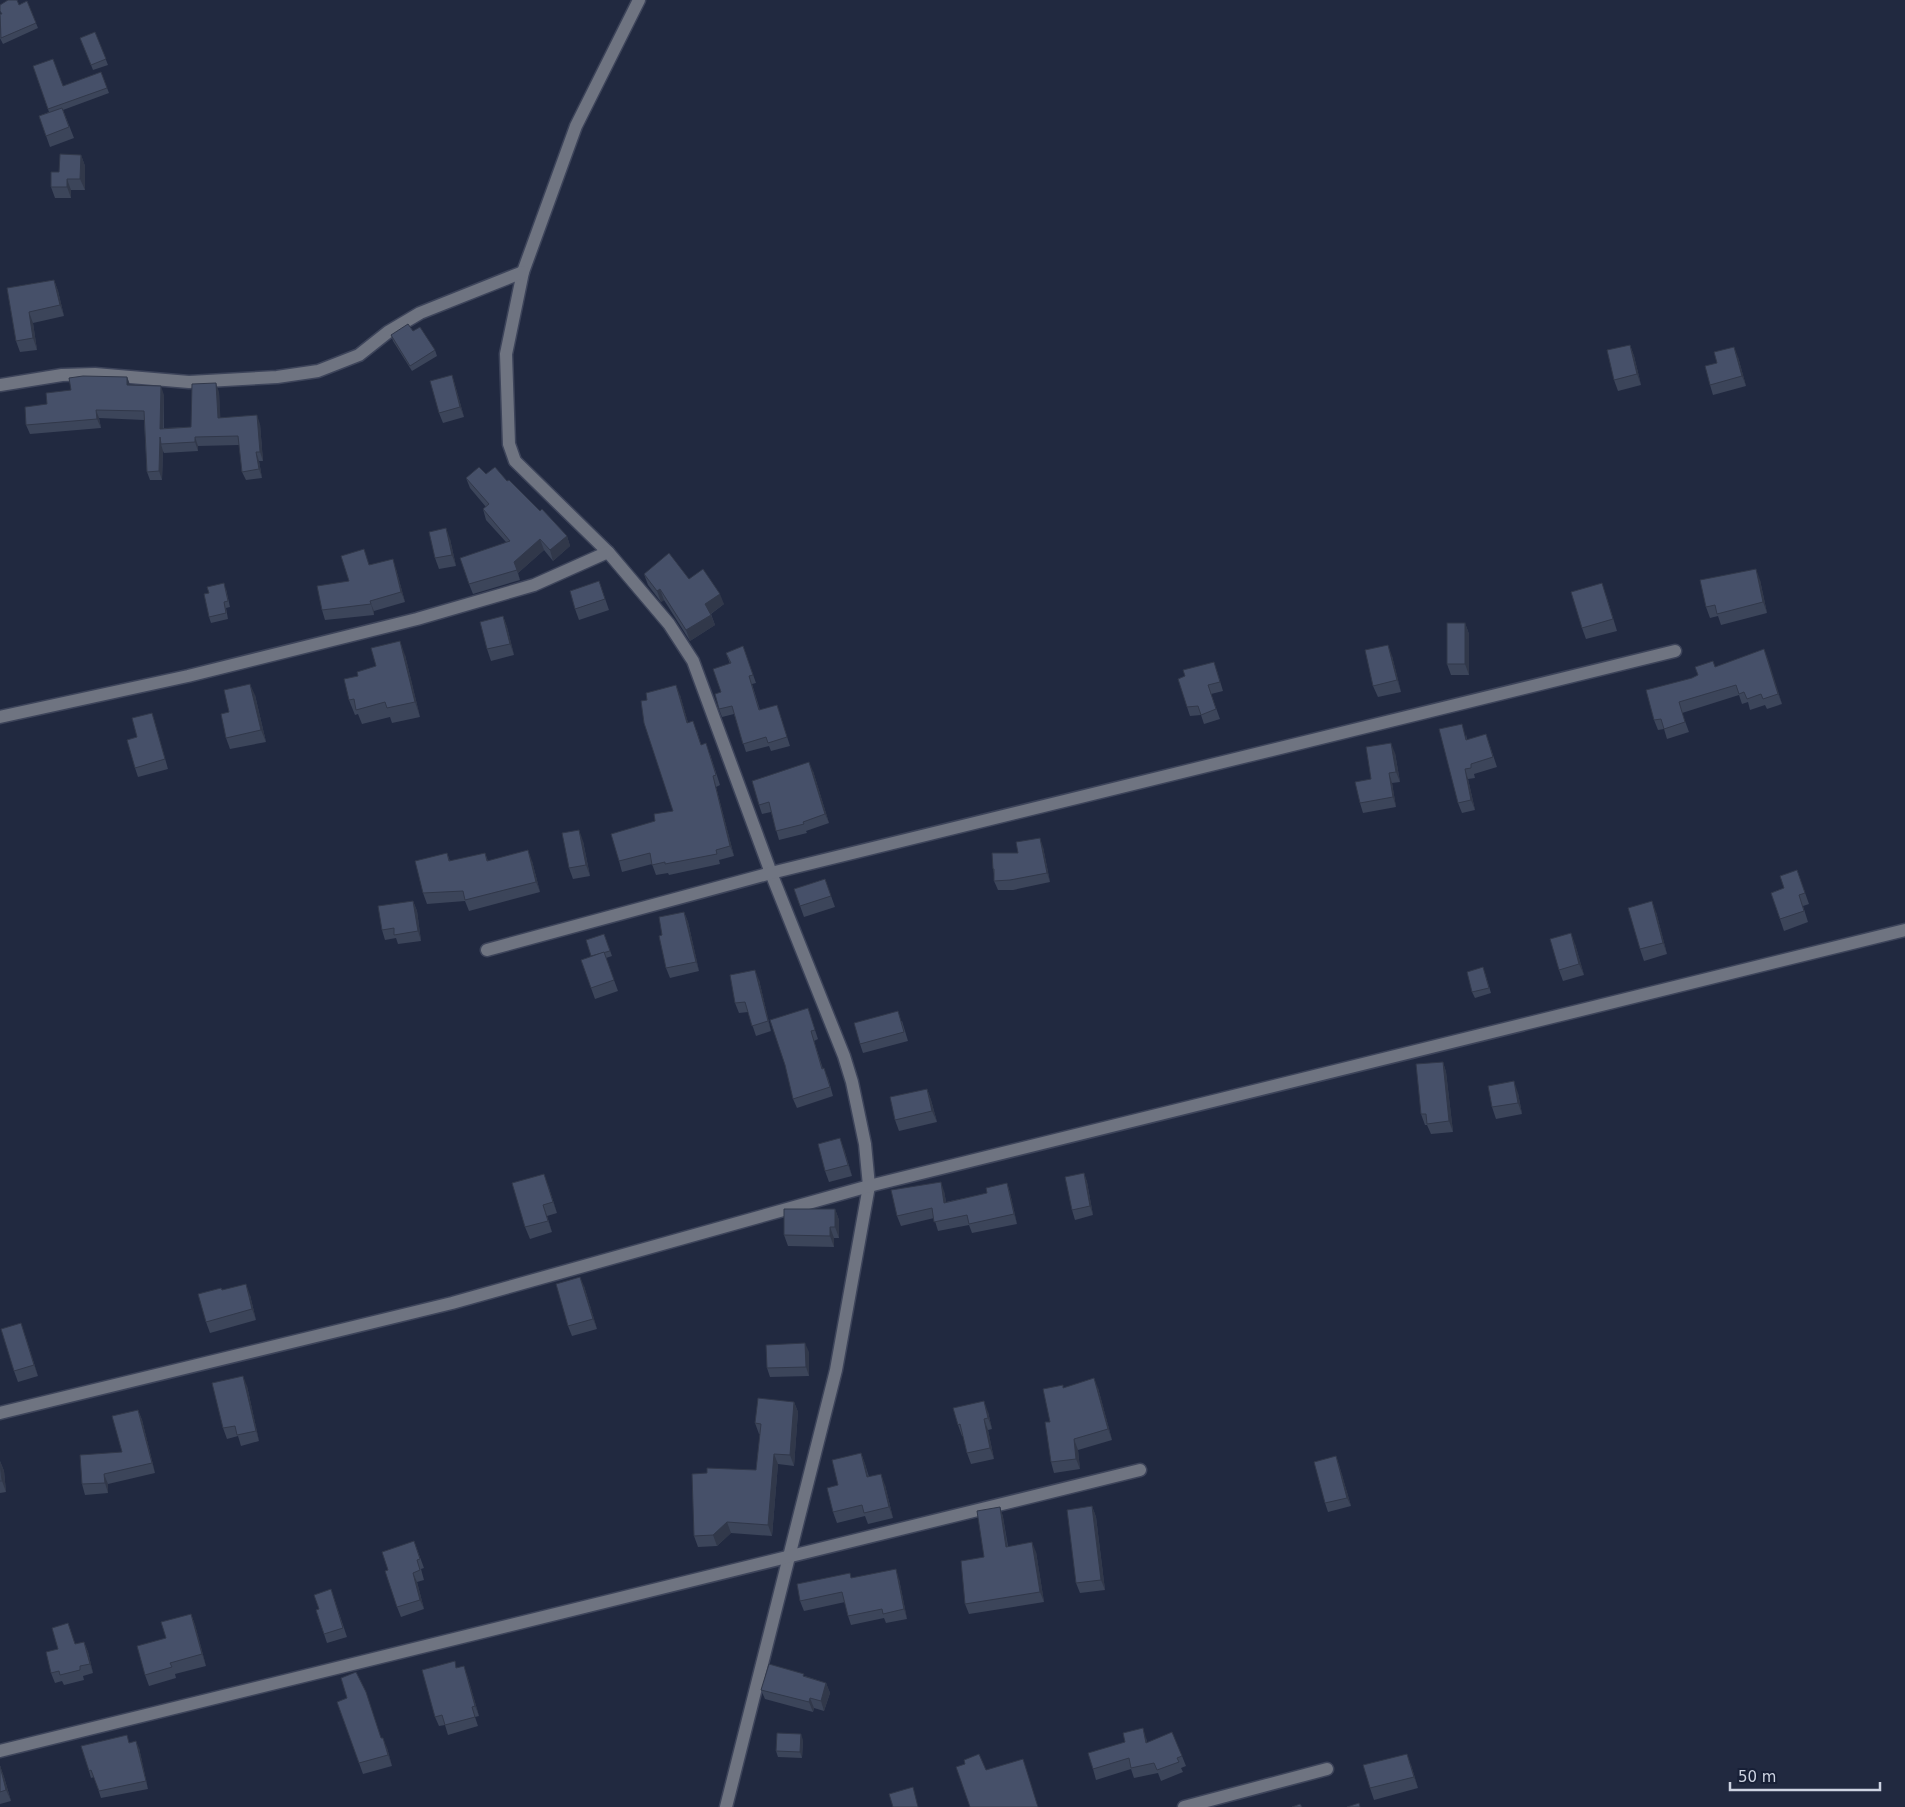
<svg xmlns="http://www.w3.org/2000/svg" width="1905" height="1807" font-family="'DejaVu Sans',sans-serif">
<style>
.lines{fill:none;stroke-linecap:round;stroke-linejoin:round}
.minor-casing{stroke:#3d445a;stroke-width:15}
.minor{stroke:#6f7481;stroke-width:12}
.wall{fill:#3c455a}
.shaded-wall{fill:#31384a}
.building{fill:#465069;stroke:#31384a}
</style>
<rect width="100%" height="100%" fill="#212940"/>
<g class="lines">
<defs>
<g id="minor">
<polyline points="639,0 576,126 523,272 506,354 509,444 515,461 608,552 669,624 693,661 771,873 844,1056 852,1082 865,1144 869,1186 836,1370 726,1807"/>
<polyline points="0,385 62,375 95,374 189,382 277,377 318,371 359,355 388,332 420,313 523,272"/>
<polyline points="0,717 188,676 417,619 534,585 608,552"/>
<polyline points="487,950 771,873 1675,651"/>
<polyline points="0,1413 452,1303 869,1186 1905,930"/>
<polyline points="0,1751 1140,1470"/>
<polyline points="1184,1807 1327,1769"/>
</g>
</defs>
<!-- minor casing -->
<use href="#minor" class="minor-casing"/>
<!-- minor -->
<use href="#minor" class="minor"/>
</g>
<!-- wall -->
<g class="wall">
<polygon points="27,1 38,28 3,44 0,38 1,14 0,5 19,5"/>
<polygon points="95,32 108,65 93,70 80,38"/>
<polygon points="33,66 63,86 101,72 109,93 63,110 74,138 50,147 39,116 49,112"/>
<polygon points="81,155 85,166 85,190 71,190 71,198 55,198 51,187 59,172"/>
<polygon points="54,280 58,291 64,316 33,323 37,350 20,352 16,341 7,288"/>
<polygon points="413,331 435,350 437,356 412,371 393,341 391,335"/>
<polygon points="1630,345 1634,356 1641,385 1618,391 1614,380"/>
<polygon points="1738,357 1746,386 1713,395 1710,385"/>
<polygon points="452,375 455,385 464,417 443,423 439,413"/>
<polygon points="127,377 130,385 164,395 164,428 191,427 219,392 220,418 260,424 263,461 259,461 262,478 246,480 242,472 239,445 198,446 198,451 164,453 163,451 162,480 150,480 147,472 144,420 99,418 101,428 30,434 26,425 47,404 71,390"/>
<polygon points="486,474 507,481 567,536 570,546 553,561 544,550 518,573 520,580 473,594 469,584 506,542 486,520 483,509 486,507 470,488 466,478"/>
<polygon points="450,539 456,566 439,569 435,558"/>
<polygon points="370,564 396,569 405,602 374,611 374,615 325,620 322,610 349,581"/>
<polygon points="644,574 689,579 724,604 711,614 715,625 690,641 664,600 661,602 648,585"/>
<polygon points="1760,580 1767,613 1721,625 1718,616 1710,618 1706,607"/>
<polygon points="599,581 609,610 579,620 575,609"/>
<polygon points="226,589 230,607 226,608 228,619 211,623 209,617"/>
<polygon points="1606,595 1617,631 1586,639 1582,628"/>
<polygon points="503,616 507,627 514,655 491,661 487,649"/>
<polygon points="1465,623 1469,634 1469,675 1451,675 1447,664"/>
<polygon points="743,646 756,683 752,684 760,710 777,705 790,746 771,751 769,746 746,752 734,714 722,717 719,709 721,692 730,664 726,653"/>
<polygon points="1764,649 1782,704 1767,709 1765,705 1750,710 1748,702 1742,704 1739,695 1682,713 1689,732 1667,739 1664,729 1658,730 1654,720 1692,678 1715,667"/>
<polygon points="405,655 420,717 392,723 390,717 362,724 358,714 355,715 349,700 358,676 376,666"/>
<polygon points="1392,656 1401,692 1378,697 1373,686"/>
<polygon points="1217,671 1223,691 1211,694 1220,719 1204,724 1201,715 1190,716 1187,707"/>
<polygon points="255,695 266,742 230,749 226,738 229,712"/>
<polygon points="680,695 688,723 697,731 701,745 710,754 720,785 716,787 734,856 719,860 720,864 669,875 668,873 656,875 652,864 622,872 619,861 655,821 673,811 647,700"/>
<polygon points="152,713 155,723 168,769 138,777 135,768"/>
<polygon points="1466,734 1467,740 1486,734 1497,767 1474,774 1475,778 1468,779 1475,810 1462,813 1458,803"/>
<polygon points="1395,753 1400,782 1392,783 1396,807 1363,813 1360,803 1371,779"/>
<polygon points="813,771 829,823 806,831 807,833 779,840 771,812 762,814 759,805"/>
<polygon points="583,841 590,876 573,879 569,868"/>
<polygon points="1043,847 1050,882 1013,890 998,890 994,881 994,874 993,869"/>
<polygon points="447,853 450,861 485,853 488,861 532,861 540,892 469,911 465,901 427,904 423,893"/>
<polygon points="1797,870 1809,904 1803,906 1808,922 1784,931 1771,893 1784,888"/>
<polygon points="825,879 835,907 804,917 794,889"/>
<polygon points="413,901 417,911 421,941 398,944 396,938 385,940 382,930"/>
<polygon points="684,912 688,922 699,971 670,978 666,968 662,935"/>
<polygon points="1656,912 1667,954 1644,961 1640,949"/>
<polygon points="604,934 612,956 606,958 618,991 595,999 591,988 591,956"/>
<polygon points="1575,944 1584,975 1563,981 1559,970"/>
<polygon points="1485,973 1491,993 1475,998 1472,992"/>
<polygon points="759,980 771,1031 756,1036 748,1012 739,1013 735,1003"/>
<polygon points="811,1018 818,1039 814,1041 823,1069 828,1078 833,1096 797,1108 793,1099"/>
<polygon points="902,1021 908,1041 863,1053 860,1044"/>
<polygon points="1443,1062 1446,1072 1453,1132 1431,1134 1427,1125 1425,1125 1421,1114"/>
<polygon points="927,1089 931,1100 937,1122 899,1131 895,1120"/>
<polygon points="1518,1093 1522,1114 1496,1119 1492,1107"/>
<polygon points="844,1149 852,1176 829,1182 825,1171"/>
<polygon points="1084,1173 1087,1182 1093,1215 1075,1220 1072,1210"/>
<polygon points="1007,1183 1010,1193 1017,1224 972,1233 969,1225 938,1231 934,1218 901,1226 897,1216 944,1191 946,1202 987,1193"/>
<polygon points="548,1185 557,1213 547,1216 552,1232 530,1239 525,1227"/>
<polygon points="835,1209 839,1220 839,1238 834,1238 834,1247 788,1246 784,1235"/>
<polygon points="584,1286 597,1329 572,1336 568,1326"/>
<polygon points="222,1290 250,1295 256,1320 210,1333 206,1322"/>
<polygon points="25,1335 38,1376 18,1382 14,1371"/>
<polygon points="809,1352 809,1376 770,1377 767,1368"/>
<polygon points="247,1386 259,1441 241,1446 238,1436 227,1439 223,1428"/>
<polygon points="1064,1388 1098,1388 1112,1440 1078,1450 1080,1469 1054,1473 1051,1462 1050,1422"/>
<polygon points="794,1402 798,1412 794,1466 778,1464 772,1536 731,1533 717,1546 698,1547 694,1536 756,1470 760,1434 759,1434 755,1423"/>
<polygon points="138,1410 142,1420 155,1473 108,1484 108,1493 85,1495 82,1484 122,1452"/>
<polygon points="988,1412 992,1429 988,1430 994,1459 971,1464 967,1453 963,1436 962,1436 958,1425"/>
<polygon points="861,1453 865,1464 869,1477 885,1485 893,1518 868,1524 865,1516 837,1523 833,1512 838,1485"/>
<polygon points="1336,1456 1339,1465 1351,1506 1328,1512 1325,1503"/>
<polygon points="0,1461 4,1471 6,1492 0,1493"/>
<polygon points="1092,1506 1096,1517 1105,1590 1080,1593 1076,1583"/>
<polygon points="1000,1507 1003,1517 1008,1546 1036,1552 1044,1602 969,1614 965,1604 984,1557"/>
<polygon points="414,1541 424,1568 421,1569 424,1580 417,1582 424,1609 401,1617 397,1607 388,1570"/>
<polygon points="851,1578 899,1579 907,1619 886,1623 884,1618 851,1625 848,1616 845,1602 804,1611 800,1601"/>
<polygon points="331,1589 347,1637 327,1643 316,1610 319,1609"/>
<polygon points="191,1614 195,1625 206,1666 175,1674 176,1678 149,1686 145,1675 166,1638"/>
<polygon points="68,1623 75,1644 84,1642 88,1652 93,1673 83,1676 84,1680 64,1685 62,1681 55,1683 51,1673 58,1649"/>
<polygon points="457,1667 467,1675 479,1716 475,1717 478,1726 448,1735 445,1725 439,1726 435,1717"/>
<polygon points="805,1676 826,1683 830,1693 824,1711 814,1708 813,1712 765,1699 761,1690"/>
<polygon points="337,1702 381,1738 387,1748 392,1766 363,1774"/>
<polygon points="1146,1738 1147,1742 1182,1756 1186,1766 1181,1768 1183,1772 1161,1781 1158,1773 1134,1778 1131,1769 1096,1780 1093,1769"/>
<polygon points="803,1740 802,1758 778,1757 776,1751"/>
<polygon points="130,1742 139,1748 148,1789 101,1798 94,1777 91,1778 89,1771"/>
<polygon points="1411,1765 1418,1788 1374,1800 1370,1788"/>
<polygon points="0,1766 4,1777 11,1801 0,1804"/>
</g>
<!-- shaded-wall -->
<g class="shaded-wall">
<polygon points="81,155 85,166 85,190 80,179"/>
<polygon points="67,179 71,190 71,198 67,187"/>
<polygon points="54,280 58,291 64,316 60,305"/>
<polygon points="29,312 33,323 37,350 33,338"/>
<polygon points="1630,345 1634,356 1641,385 1637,374"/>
<polygon points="1734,347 1738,357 1746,386 1742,376"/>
<polygon points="452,375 455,385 464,417 460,407"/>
<polygon points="127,377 130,385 127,385"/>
<polygon points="216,383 219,392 221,427 218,418"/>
<polygon points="161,386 164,395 163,437 160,429"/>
<polygon points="96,410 99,418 101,428 97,419"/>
<polygon points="257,415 260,424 263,461 260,452"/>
<polygon points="160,437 161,444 163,451 162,480 159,471"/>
<polygon points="195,437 198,446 198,451 195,442"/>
<polygon points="256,452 259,461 262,478 259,469"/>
<polygon points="446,528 450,539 456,566 452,555"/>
<polygon points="567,536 570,546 553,561 550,550"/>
<polygon points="540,539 544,550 518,573 520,580 514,562"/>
<polygon points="393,559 396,569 405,602 401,592"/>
<polygon points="1756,569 1760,580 1767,613 1763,602"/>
<polygon points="660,589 664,600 661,602 657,591"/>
<polygon points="720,594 724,604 709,615 705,604"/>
<polygon points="370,601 374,611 374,615 371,604"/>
<polygon points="711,615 715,625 690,641 686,630"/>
<polygon points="503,616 507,627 514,655 510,644"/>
<polygon points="1465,623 1469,634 1469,675 1465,664"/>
<polygon points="400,641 405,655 420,717 415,702"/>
<polygon points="1388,645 1392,656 1401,692 1397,680"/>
<polygon points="1764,649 1768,659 1782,704 1778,694"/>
<polygon points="250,684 255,695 266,742 261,730"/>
<polygon points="676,685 680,695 691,733 687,723"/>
<polygon points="1391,743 1395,753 1400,782 1396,772"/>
<polygon points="809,762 813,771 829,823 825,814"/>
<polygon points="1465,769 1468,779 1475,810 1471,800"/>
<polygon points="1389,773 1392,783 1396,807 1393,797"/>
<polygon points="713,776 716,787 734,856 730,846"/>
<polygon points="579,830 583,841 590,876 586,865"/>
<polygon points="1040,838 1043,847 1050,882 1047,873"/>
<polygon points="528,850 532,861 540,892 536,882"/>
<polygon points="413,901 417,911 421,941 418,931"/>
<polygon points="1652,901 1656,912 1667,954 1663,943"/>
<polygon points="684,912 688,922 699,971 696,962"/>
<polygon points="1571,933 1575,944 1584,975 1579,964"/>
<polygon points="755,970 759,980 771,1031 768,1021"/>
<polygon points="1443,1062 1446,1072 1453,1132 1449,1121"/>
<polygon points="1514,1081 1518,1093 1522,1114 1518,1103"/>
<polygon points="927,1089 931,1100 937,1122 932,1111"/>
<polygon points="840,1138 844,1149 852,1176 848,1165"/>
<polygon points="1084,1173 1087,1182 1093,1215 1090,1206"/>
<polygon points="544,1174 548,1185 557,1213 553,1202"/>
<polygon points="941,1182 944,1191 948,1212 944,1203"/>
<polygon points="1007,1183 1010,1193 1017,1224 1014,1214"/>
<polygon points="543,1205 547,1216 552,1232 548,1221"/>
<polygon points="835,1209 839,1220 839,1238 835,1227"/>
<polygon points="830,1227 834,1238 834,1247 830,1236"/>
<polygon points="580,1277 584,1286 597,1329 593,1319"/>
<polygon points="246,1284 250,1295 256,1320 252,1309"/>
<polygon points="21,1323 25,1335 38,1376 34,1365"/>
<polygon points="805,1343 809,1352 809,1376 806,1367"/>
<polygon points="243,1376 247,1386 259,1441 256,1431"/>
<polygon points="1094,1378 1098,1388 1112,1440 1108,1429"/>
<polygon points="984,1401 988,1412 992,1429 988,1418"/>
<polygon points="794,1402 798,1412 794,1466 790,1455"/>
<polygon points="138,1410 142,1420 155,1473 152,1463"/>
<polygon points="984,1419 988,1430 994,1459 990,1448"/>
<polygon points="1074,1439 1078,1450 1080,1469 1076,1459"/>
<polygon points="861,1453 865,1464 871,1489 867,1477"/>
<polygon points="774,1454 778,1464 772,1536 768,1525"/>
<polygon points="1336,1456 1339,1465 1351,1506 1347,1498"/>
<polygon points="0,1461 4,1471 6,1492 2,1481"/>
<polygon points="104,1474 108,1484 108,1493 105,1483"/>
<polygon points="881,1474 885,1485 893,1518 889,1507"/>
<polygon points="1092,1506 1096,1517 1105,1590 1101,1580"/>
<polygon points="1000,1507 1003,1517 1009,1556 1006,1547"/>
<polygon points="727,1522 731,1533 717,1546 713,1535"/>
<polygon points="1032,1542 1036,1552 1044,1602 1040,1592"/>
<polygon points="896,1569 899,1579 907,1619 904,1609"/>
<polygon points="413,1573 417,1582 424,1609 420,1600"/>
<polygon points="191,1614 195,1625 206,1666 202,1654"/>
<polygon points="84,1642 88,1652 93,1673 90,1664"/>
<polygon points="464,1666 467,1675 479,1716 475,1706"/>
<polygon points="826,1683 830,1693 824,1711 821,1701"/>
<polygon points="810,1698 814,1708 813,1712 809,1702"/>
<polygon points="1143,1728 1146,1738 1150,1753 1146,1743"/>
<polygon points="801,1734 803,1740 802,1758 800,1752"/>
<polygon points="383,1738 387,1748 392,1766 388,1755"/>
<polygon points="136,1741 139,1748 148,1789"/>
<polygon points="1407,1754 1411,1765 1418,1788 1414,1777"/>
<polygon points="0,1766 4,1777 11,1801 6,1790"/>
</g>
<!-- building -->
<g class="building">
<polygon points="8,0 17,0 19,5 27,1 36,23 1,38 0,14 2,14 0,11 0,5"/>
<polygon points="95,32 106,59 91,65 80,38"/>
<polygon points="53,59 63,86 101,72 107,88 48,109 33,66"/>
<polygon points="62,108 69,127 46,136 39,116"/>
<polygon points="60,154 81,155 80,179 67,179 67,187 51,187 51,172 59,172"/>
<polygon points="54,280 60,305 29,312 33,338 16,341 7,288"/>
<polygon points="408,324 413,331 420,327 435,350 410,366 391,335"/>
<polygon points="1630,345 1637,374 1614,380 1607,350"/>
<polygon points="1734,347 1742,376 1710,385 1705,366 1717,363 1714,352"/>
<polygon points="452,375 460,407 439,413 430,381"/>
<polygon points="83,376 127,377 127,385 161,386 160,429 191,427 192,384 216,383 218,418 257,415 260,452 256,452 259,469 242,472 238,436 195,437 195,442 161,444 160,437 159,471 147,472 144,411 96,410 97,419 26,425 25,407 47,404 46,393 71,390 69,378"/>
<polygon points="479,467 486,474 495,467 507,481 509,480 540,511 542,509 567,536 550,550 540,539 514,562 517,570 469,584 460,558 510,541 483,509 489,504 466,478"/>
<polygon points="446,528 452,555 435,558 429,532"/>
<polygon points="364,549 369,565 393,559 401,592 370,601 371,604 322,610 317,586 349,581 341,556"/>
<polygon points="669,553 689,579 703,569 720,594 705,604 711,615 686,630 660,589 657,591 644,574"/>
<polygon points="1756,569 1763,602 1717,614 1715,605 1706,607 1700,580"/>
<polygon points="599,581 605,599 575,609 570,591"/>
<polygon points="224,583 228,601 224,602 226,613 209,617 204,594 209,593 207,587"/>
<polygon points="1602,583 1613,619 1582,628 1571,592"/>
<polygon points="503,616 510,644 487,649 480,622"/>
<rect x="1447" y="623" width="18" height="41"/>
<polygon points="400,641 415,702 387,708 385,702 356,710 354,699 349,700 344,679 358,676 357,672 376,666 371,648"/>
<polygon points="1388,645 1397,680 1373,686 1365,650"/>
<polygon points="743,646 753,675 749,676 759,710 777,705 787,737 768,743 766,737 743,744 732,706 719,709 715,694 721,692 713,669 731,663 726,653"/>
<polygon points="1764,649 1778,694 1763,699 1761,694 1747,699 1744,692 1739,694 1736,685 1679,702 1685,722 1664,729 1661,719 1654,720 1646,690 1692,678 1698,675 1695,667 1713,661 1715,667"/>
<polygon points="1214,662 1220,682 1208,685 1216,709 1201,715 1198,706 1187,707 1178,679 1185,676 1183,670"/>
<polygon points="250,684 261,730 226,738 221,714 229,712 224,690"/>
<polygon points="676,685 687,723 693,721 701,745 706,743 716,775 713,776 730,846 716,850 717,854 665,864 665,862 652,865 650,853 619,861 611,834 655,821 654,814 673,811 644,723 641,701 647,700 646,693"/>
<polygon points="152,713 165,759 135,768 127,740 137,737 132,718"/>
<polygon points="1462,724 1466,740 1486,734 1493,757 1471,764 1471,768 1465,769 1471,800 1458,803 1439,729"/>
<polygon points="1391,743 1396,772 1389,773 1393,797 1360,803 1355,782 1371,779 1366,747"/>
<polygon points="809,762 825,814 803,822 804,824 776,831 769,802 759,805 752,781"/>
<polygon points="579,830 586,865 569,868 562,833"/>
<polygon points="1040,838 1047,873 1010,880 994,881 994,869 993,869 992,853 1018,853 1016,842"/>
<polygon points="528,850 536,882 465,900 463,891 423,893 415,861 447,853 449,861 485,853 487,861"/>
<polygon points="1797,870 1805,893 1799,895 1804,911 1780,919 1771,893 1784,888 1780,876"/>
<polygon points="825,879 831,896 800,906 794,889"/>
<polygon points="413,901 418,931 394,935 394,928 382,930 378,906"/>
<polygon points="1652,901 1663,943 1640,949 1628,908"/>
<polygon points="684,912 696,962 666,968 659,936 662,935 659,917"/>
<polygon points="1571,933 1579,964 1559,970 1550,939"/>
<polygon points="604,934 610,951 591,956 586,940"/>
<polygon points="604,952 614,980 591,988 581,960"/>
<polygon points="1483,967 1489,988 1472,992 1467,972"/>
<polygon points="755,970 768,1021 752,1026 745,1002 735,1003 730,975"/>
<polygon points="808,1008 815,1030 811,1031 822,1069 824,1068 830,1087 793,1099 785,1065 770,1020"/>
<polygon points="898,1011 904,1032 860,1044 854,1023"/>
<polygon points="1443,1062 1449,1121 1427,1124 1426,1114 1421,1114 1416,1064"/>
<polygon points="1514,1081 1518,1103 1492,1107 1488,1086"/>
<polygon points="927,1089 932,1111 895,1120 890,1097"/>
<polygon points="840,1138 848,1165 825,1171 818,1144"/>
<polygon points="1084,1173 1090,1206 1072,1210 1065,1177"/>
<polygon points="544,1174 553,1202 543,1205 548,1221 525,1227 512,1183"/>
<polygon points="941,1182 944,1203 987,1193 986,1188 1007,1183 1014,1214 969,1224 967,1215 934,1222 932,1208 897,1216 891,1190"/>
<polygon points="784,1209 835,1209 835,1227 830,1227 830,1236 784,1235"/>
<polygon points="580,1277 593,1319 568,1326 556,1284"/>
<polygon points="246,1284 252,1309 206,1322 198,1294 221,1288 222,1290"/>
<polygon points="21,1323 34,1365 14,1371 1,1329"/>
<polygon points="805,1343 806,1367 767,1368 766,1345"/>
<polygon points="243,1376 256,1431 237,1435 235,1426 223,1428 212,1383"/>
<polygon points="1094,1378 1108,1429 1074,1439 1076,1459 1051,1462 1045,1422 1050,1422 1043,1389 1063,1385 1063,1388"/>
<polygon points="758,1398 794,1402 790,1455 774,1454 768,1525 727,1522 713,1535 694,1536 692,1474 707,1473 707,1468 756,1470 761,1424 755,1423"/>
<polygon points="984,1401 988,1418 984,1419 990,1448 967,1453 960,1424 958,1425 953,1408"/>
<polygon points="138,1410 152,1463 104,1474 105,1483 82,1484 80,1455 122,1452 112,1416"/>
<polygon points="861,1453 867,1477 881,1474 889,1507 864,1513 862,1505 833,1512 827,1488 838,1485 832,1460"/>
<polygon points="1336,1456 1347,1498 1325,1503 1314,1462"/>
<polygon points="0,1463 2,1481 0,1481"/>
<polygon points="1092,1506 1101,1580 1076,1583 1067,1510"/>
<polygon points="1000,1507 1006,1547 1032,1542 1040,1592 965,1604 961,1561 984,1557 977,1511"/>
<polygon points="414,1541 420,1559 417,1560 420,1570 413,1573 420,1600 397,1607 385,1571 388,1570 382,1552"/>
<polygon points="896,1569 904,1609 883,1614 882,1609 848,1616 842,1592 800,1601 797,1584 850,1573 851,1578"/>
<polygon points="331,1589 343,1628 324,1634 316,1610 319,1609 314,1595"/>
<polygon points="191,1614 202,1654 170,1663 172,1667 145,1675 137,1646 166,1638 161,1622"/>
<polygon points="68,1623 75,1644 84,1642 90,1664 80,1666 80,1670 60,1675 59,1671 51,1673 46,1652 58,1649 52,1628"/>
<polygon points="455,1661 456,1668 464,1666 475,1706 472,1707 475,1717 445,1725 442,1715 435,1717 422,1670"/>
<polygon points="769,1664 804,1674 803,1676 826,1683 821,1701 810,1698 809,1702 761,1690"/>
<polygon points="356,1672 366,1692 381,1738 383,1738 388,1755 359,1763 337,1702 347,1698 341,1678"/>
<polygon points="1143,1728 1146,1743 1172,1732 1182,1756 1177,1758 1179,1762 1157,1770 1154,1763 1131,1768 1129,1758 1093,1769 1088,1753 1125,1742 1123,1733"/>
<polygon points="777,1733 801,1734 800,1752 776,1751"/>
<polygon points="127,1735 129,1743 136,1741 146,1781 99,1791 91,1770 89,1771 81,1746"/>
<polygon points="979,1754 986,1770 1023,1759 1038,1807 970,1807 956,1767 965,1764 964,1760"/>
<polygon points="1407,1754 1414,1777 1370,1788 1363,1765"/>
<polygon points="0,1766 6,1790 0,1792"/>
<polygon points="913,1787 918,1807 893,1807 889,1794"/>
<polygon points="1359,1803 1360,1807 1347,1807"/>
<polygon points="1300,1804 1302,1807 1292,1807"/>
</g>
<!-- scale -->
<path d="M1730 1782v8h150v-8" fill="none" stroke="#cdd3e2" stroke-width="2.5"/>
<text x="1738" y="1782" font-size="15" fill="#cdd3e2" stroke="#171f36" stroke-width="4" paint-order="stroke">50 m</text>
</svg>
